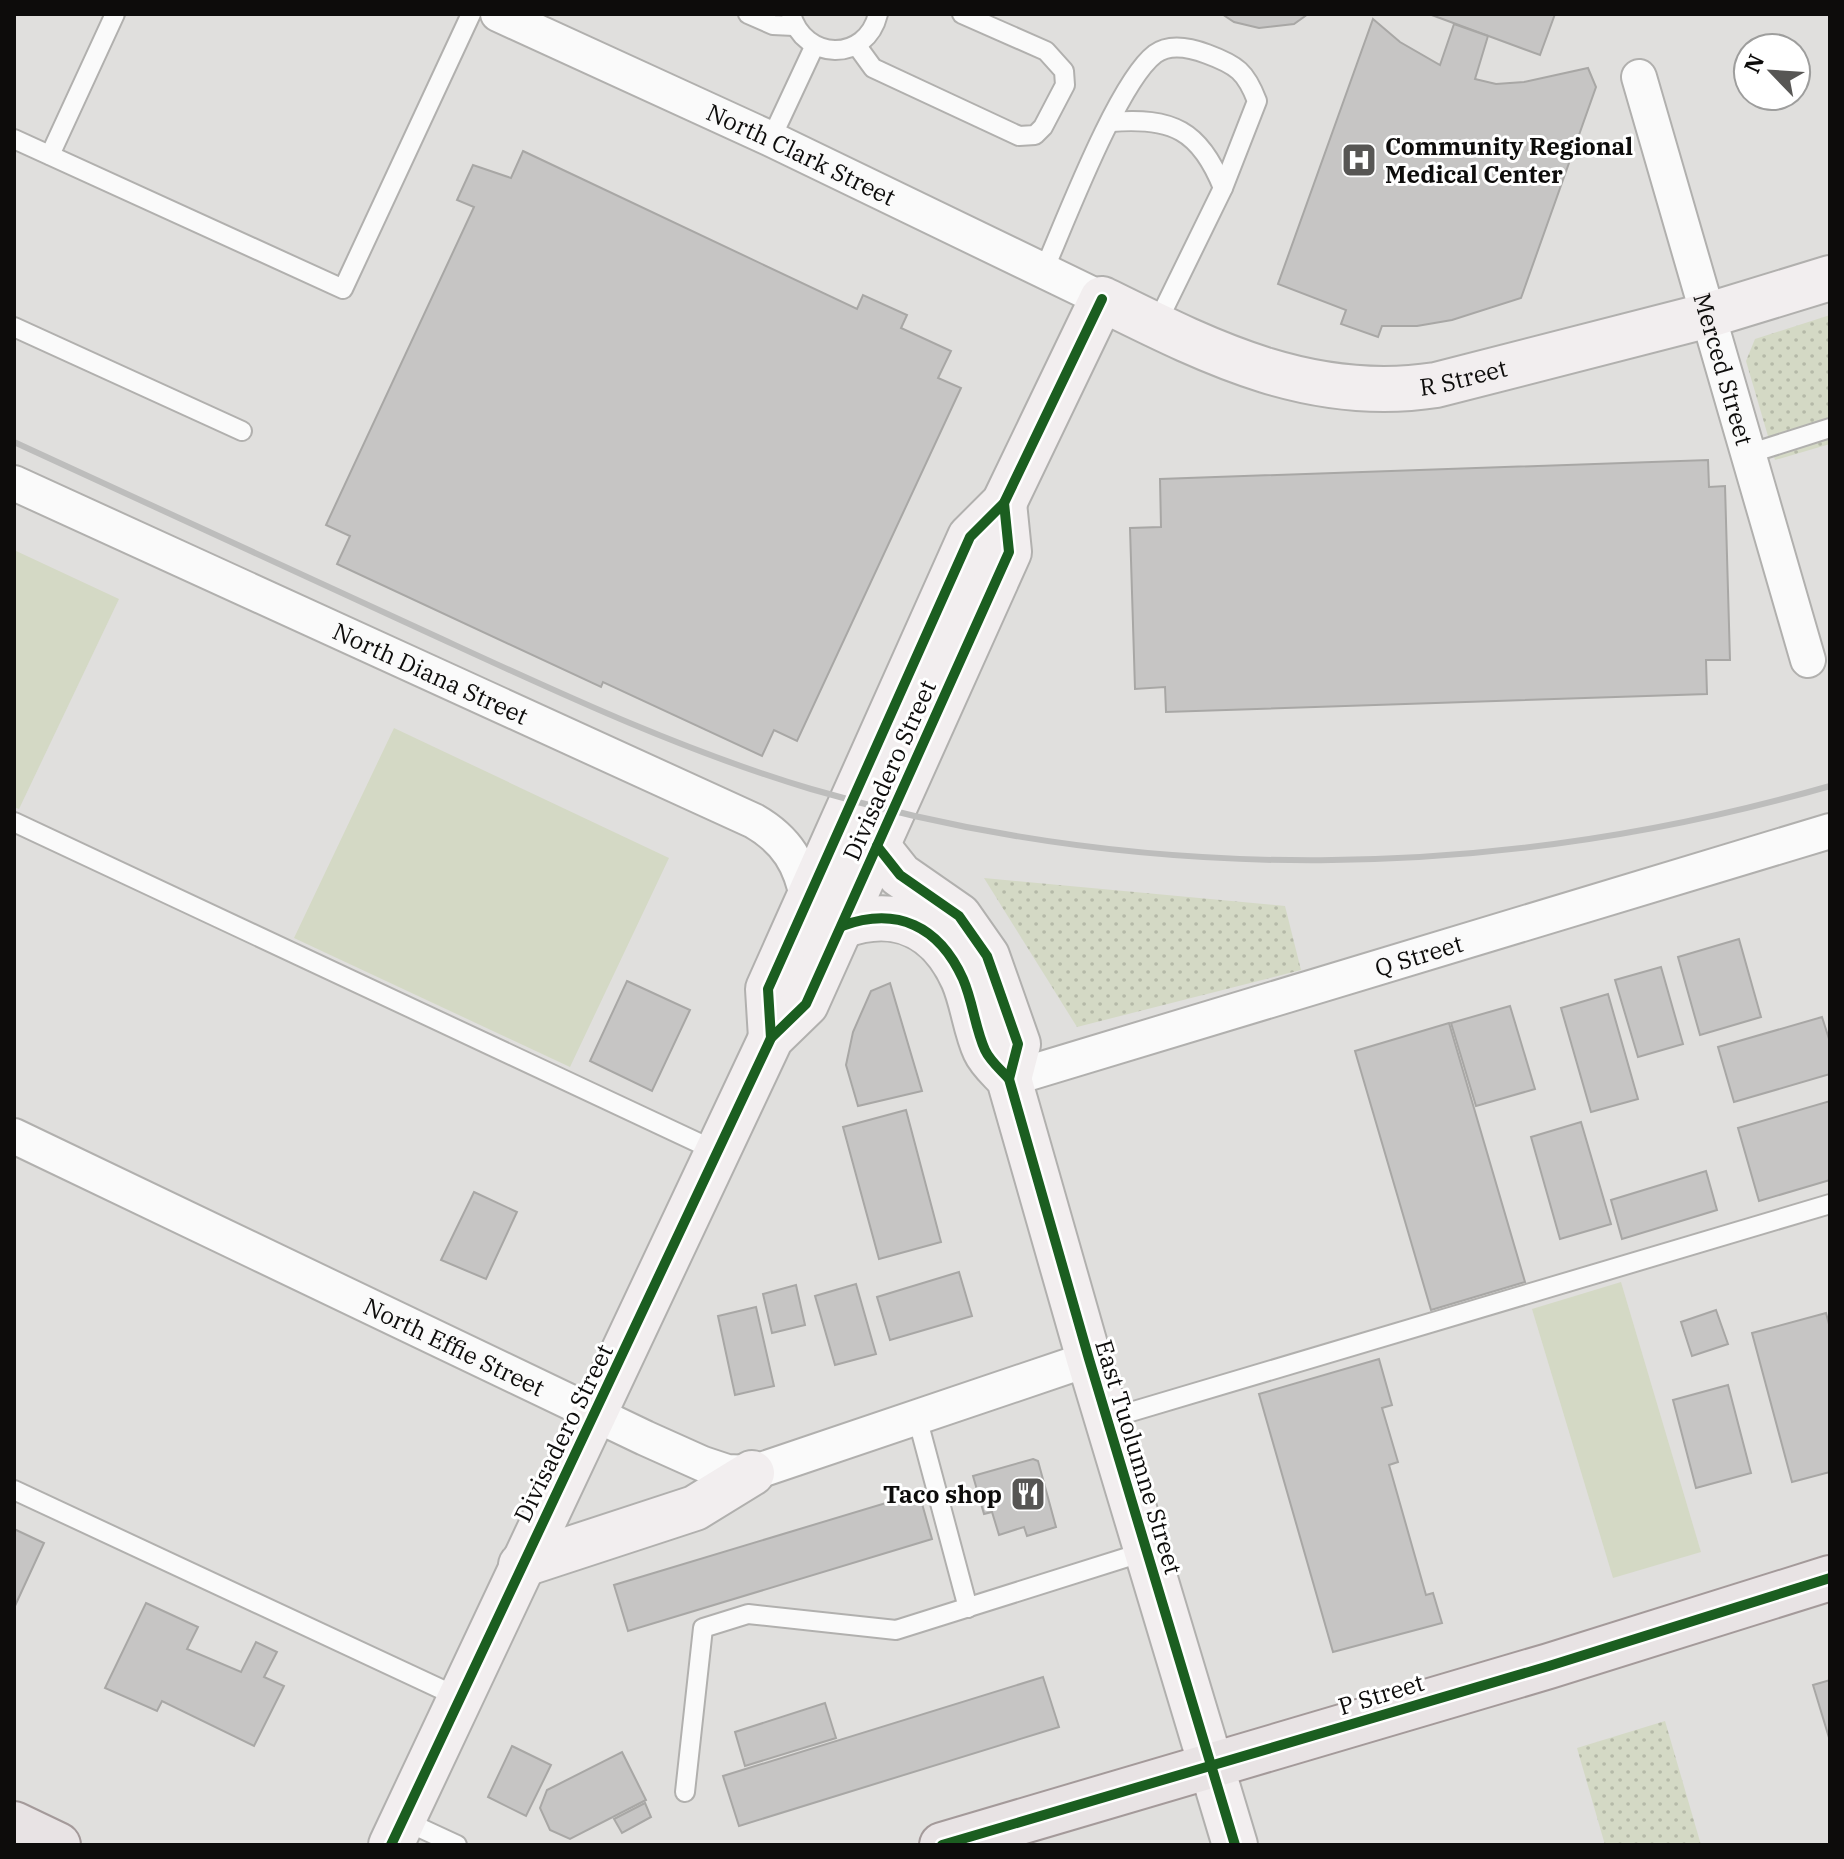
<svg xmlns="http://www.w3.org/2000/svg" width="1844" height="1859" font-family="'IBM Plex Serif',serif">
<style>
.grass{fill:#d4d9c5}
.park{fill:url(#park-dots)}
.building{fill:#c6c5c4;stroke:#a8a7a5;stroke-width:2}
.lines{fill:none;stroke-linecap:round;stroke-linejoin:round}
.lane-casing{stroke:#b1b0ae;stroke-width:22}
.street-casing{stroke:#b1b0ae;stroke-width:38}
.secondary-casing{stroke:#b1b0ae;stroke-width:48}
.primary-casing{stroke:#a49a9a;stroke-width:48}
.lane{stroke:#fafafa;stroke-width:18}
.street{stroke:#fafafa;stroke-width:34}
.secondary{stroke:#f2eeef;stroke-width:44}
.primary{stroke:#e8e3e4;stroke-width:44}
.rail{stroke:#bdbdbc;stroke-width:6}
.cycleway-casing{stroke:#fff;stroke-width:15}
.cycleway{stroke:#1b5e20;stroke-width:10}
.labels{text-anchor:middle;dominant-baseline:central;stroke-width:6;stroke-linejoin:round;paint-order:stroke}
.poi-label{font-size:24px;font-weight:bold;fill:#0d0c0b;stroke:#fff;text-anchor:start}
.street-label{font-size:24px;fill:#0d0c0b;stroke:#fff}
</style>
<defs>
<pattern id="park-dots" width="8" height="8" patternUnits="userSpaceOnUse" patternTransform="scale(2)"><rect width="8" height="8" fill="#d4d9c5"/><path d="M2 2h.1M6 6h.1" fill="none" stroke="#b5b9a8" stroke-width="1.8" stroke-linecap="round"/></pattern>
</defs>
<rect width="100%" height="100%" fill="#e0dfdd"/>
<!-- grass -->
<g class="grass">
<polygon points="14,550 119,599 19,809 14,807"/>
<polygon points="394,728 669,858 570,1067 294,938"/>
<polygon points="1621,1282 1701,1552 1613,1578 1532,1309"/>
</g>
<!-- park -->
<g class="park">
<polygon points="1830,315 1830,444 1775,460 1746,361 1755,339"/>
<polygon points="984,878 1285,906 1301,970 1077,1027"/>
<polygon points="1665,1721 1701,1845 1605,1845 1577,1748"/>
</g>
<!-- building -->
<g class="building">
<polygon points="1222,14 1308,14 1294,24 1259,28 1234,22"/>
<polygon points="1429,14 1555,14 1540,55"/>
<polygon points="1373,19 1400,42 1440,65 1454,24 1488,36 1475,79 1496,84 1524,82 1588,68 1596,87 1521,298 1452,320 1417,326 1382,326 1378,337 1341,324 1346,310 1278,284"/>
<polygon points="523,151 857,309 863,295 907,315 901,328 951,351 938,378 961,388 797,741 774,730 762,756 603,682 601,687 337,564 350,536 326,525 474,207 457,200 473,165 511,178"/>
<polygon points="1708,460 1709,487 1725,486 1730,660 1706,660 1707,694 1166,712 1165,687 1135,689 1130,528 1161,527 1160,479"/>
<polygon points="1739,939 1761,1017 1700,1035 1678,957"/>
<polygon points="1661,967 1683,1044 1638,1057 1615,980"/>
<polygon points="627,981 690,1010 652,1091 590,1061"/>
<polygon points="890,983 922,1091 858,1106 846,1065 853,1032 871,991"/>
<polygon points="1608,994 1638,1099 1591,1112 1561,1008"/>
<polygon points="1510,1006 1535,1089 1476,1106 1451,1023"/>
<polygon points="1822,1017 1830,1042 1830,1074 1734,1102 1718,1047"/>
<polygon points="1449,1023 1525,1282 1431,1310 1355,1051"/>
<polygon points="1830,1101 1830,1180 1759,1201 1738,1128"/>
<polygon points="906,1110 941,1242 879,1259 843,1127"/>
<polygon points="1581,1122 1611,1224 1560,1239 1531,1137"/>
<polygon points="1706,1171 1717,1210 1622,1239 1611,1200"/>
<polygon points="474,1192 517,1212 486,1279 441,1260"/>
<polygon points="959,1272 972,1316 890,1340 877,1297"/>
<polygon points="856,1284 876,1354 835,1365 815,1296"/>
<polygon points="796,1285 805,1325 772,1333 763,1294"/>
<polygon points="756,1307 774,1386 735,1395 718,1316"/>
<polygon points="1716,1310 1728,1344 1692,1356 1681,1322"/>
<polygon points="1826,1313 1830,1328 1830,1472 1792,1482 1752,1333"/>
<polygon points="1379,1359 1392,1405 1382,1408 1398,1462 1389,1465 1426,1595 1433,1593 1442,1623 1333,1652 1259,1394"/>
<polygon points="1728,1385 1751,1473 1696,1488 1673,1400"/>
<polygon points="1033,1459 1038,1461 1056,1527 1027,1536 1024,1527 999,1535 992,1512 984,1514 973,1476"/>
<polygon points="919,1493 932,1539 628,1631 614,1585"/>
<polygon points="14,1529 44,1543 14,1608"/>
<polygon points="146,1603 198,1627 187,1649 241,1672 256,1642 277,1652 264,1677 284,1686 254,1746 162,1701 157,1711 105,1688"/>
<polygon points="1043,1677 1059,1727 739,1826 723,1776"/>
<polygon points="1830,1680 1830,1741 1813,1685"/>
<polygon points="825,1703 836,1738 745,1766 735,1732"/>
<polygon points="512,1746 551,1765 526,1816 488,1797"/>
<polygon points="622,1752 646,1800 570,1839 550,1830 540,1808 547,1790"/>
<polygon points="645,1803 651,1817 622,1833 614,1819"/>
</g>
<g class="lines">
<defs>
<g id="lane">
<polyline points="748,14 773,25 794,26"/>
<path d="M791,14C804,61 866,63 878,14"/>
<polyline points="857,46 873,68 1019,136 1035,135 1043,127 1065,85 1064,71 1046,51 962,14"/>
<path d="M1111,122C1172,117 1200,130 1223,188"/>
<polyline points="14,139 343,289 471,14"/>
<polyline points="771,139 814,47"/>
<polyline points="50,155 115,14"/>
<path d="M1044,270C1065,222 1118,82 1155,54C1170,43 1191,48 1207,54C1237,65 1246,72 1257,101L1223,188L1156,325"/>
<polyline points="14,327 242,431"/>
<polyline points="1748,454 1830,428"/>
<polyline points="14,822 718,1152"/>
<polyline points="917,1417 968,1608"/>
<polyline points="1107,1419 1830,1204"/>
<polyline points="14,1490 458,1697"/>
<polyline points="685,1792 703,1628 748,1614 896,1630 1147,1551"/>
<polyline points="403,1820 457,1845"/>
</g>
<g id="street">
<path id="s1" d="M498,14L771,139L1102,299"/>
<path id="s2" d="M1639,77L1808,660"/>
<path id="s3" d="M14,483L754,821C787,840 801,864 808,901"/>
<path id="s4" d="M1009,1079L1830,831"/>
<path id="s5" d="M14,1136L645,1438L703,1464L727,1472L752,1473L1089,1359"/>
</g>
<g id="secondary">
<polyline points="877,846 900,875 959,916 987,956 1018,1044 1009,1079"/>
<path d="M842,926C897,906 939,926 963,979C973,1002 975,1028 985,1050C990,1061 1001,1070 1009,1079L1089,1359L1235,1845"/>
<path id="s6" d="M771,1038L768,989L970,537L1004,503L1102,299C1211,353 1311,404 1436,385L1709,315L1830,278"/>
<polyline points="521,1565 695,1508 752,1473"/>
<polyline points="391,1845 771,1038 806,1004 1009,552 1004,503"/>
</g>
<g id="primary">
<polyline points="14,1824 58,1845"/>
<polyline points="942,1845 1549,1666 1830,1578"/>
</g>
</defs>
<!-- lane casing -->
<use href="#lane" class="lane-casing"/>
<!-- street casing -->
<use href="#street" class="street-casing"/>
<!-- secondary casing -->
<use href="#secondary" class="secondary-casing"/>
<!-- primary casing -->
<use href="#primary" class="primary-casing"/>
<!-- lane -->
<use href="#lane" class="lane"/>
<!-- street -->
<use href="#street" class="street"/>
<!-- secondary -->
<use href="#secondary" class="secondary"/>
<!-- primary -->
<use href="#primary" class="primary"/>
<!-- rail -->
<path class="rail" d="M14,442C153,506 292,570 431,634C555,691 680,750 811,789C1145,887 1497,882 1830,786"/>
<defs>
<g id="cycleway">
<polyline points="877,846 900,875 959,916 987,956 1018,1044 1009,1079"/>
<path d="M842,926C897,906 939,926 963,979C973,1002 975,1028 985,1050C990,1061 1001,1070 1009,1079L1089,1359L1235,1845"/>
<polyline points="771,1038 768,989 970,537 1004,503 1102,299"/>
<polyline points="391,1845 771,1038 806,1004 1009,552 1004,503"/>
<polyline points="942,1845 1549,1666 1830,1578"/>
</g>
</defs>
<!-- cycleway casing -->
<use href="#cycleway" class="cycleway-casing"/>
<!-- cycleway -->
<use href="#cycleway" class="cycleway"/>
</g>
<!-- icons -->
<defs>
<symbol id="hospital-square" viewBox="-11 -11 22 22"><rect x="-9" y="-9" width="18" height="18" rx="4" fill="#575654" stroke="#fff"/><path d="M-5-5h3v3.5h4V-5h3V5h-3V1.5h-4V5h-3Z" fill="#fff"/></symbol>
<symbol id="restaurant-square" viewBox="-11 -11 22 22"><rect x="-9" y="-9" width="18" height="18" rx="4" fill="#575654" stroke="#fff"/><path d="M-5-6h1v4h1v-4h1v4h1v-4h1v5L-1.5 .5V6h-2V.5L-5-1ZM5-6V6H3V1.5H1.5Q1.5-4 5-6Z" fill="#fff"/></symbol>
</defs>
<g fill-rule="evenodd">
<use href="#hospital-square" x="1339" y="140" width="40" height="40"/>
<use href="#restaurant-square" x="1008" y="1474" width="40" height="40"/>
</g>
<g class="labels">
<!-- poi labels -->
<g class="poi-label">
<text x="1385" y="146">Community Regional<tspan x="1385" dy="28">Medical Center</tspan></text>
<text x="1002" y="1494" text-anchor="end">Taco shop</text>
</g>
<!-- street labels -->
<g class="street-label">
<text stroke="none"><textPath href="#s1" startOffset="334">North Clark Street</textPath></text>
<text stroke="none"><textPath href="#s2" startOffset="304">Merced Street</textPath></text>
<text stroke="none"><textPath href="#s6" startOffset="1198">R Street</textPath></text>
<text stroke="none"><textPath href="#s3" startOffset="458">North Diana Street</textPath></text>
<text transform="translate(889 770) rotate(-66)">Divisadero Street</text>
<text stroke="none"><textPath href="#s4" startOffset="428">Q Street</textPath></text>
<text stroke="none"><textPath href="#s5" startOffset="488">North Effie Street</textPath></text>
<text transform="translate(563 1433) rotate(-64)">Divisadero Street</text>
<text transform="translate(1139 1457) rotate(73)">East Tuolumne Street</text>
<text transform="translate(1381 1694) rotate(-17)">P Street</text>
</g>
</g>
<!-- border -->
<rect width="1844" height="1859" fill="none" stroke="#0d0c0b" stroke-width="32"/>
<!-- north arrow -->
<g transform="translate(1772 72) rotate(295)"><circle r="38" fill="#ffffff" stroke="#9e9e9d" stroke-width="2"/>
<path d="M0-6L14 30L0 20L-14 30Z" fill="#575654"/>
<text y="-12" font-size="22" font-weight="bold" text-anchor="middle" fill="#0d0c0b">N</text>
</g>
</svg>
